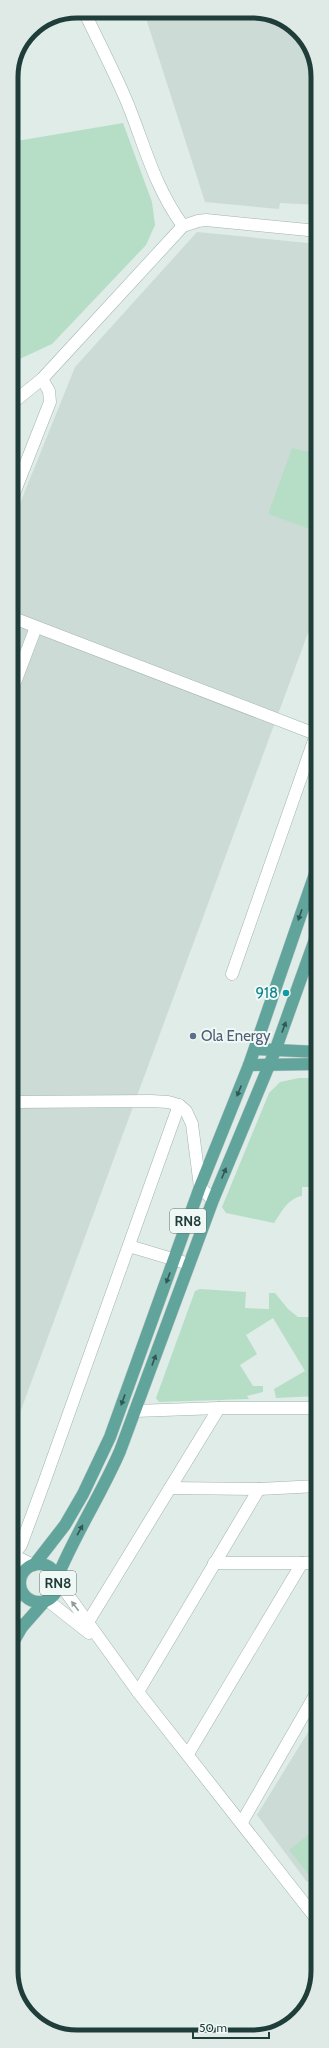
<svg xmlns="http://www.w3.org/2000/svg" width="329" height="2048" font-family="Cabin,sans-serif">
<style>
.built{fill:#cddbd7}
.green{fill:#b6dec7}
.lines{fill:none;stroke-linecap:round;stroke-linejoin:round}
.minor-casing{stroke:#a2b4b0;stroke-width:13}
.major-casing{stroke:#c0c9c8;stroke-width:13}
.minor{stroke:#fff;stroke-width:12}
.major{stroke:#61a49c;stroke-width:12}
.oneway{fill:#305752}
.oneway2{fill:#8f9e9c}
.culture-dot{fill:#0f9aa8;stroke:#f0f8f5;stroke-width:1.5}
.service-dot{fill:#5c6f8a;stroke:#f0f8f5;stroke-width:1.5}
.labels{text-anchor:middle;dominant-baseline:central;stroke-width:4;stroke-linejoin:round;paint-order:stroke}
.shield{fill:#f0f8f5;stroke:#5e7571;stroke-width:1}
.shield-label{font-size:14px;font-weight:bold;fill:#1f3d39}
.culture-label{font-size:15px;fill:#0d838f;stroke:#f0f8f5;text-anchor:end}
.service-label{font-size:15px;fill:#4e5e75;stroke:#f0f8f5;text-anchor:start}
.rim{fill:none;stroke:#1f3d39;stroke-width:5}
</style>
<rect width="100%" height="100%" fill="#dfece8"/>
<!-- built -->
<g class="built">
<polygon points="144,12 269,13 302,34 318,72 318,205 280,203 279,209 205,202"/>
<polygon points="197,232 318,244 318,606 11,1437 11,526 75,367"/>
<polygon points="318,1716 318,1877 307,1882 257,1815"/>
</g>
<!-- green -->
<g class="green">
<polygon points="123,123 152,202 155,225 146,245 52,344 11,363 11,142"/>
<polygon points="292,448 318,454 318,532 268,514"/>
<path d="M299,1078H318V1187H302V1196C288,1198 281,1213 274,1223L226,1213L222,1207L269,1093L280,1082Z"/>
<polygon points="200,1289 246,1292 245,1308 269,1309 269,1293 275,1293 288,1309 298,1317 318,1317 318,1396 276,1398 274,1389 305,1371 273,1318 246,1335 257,1354 240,1365 253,1386 263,1386 263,1392 247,1396 249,1399 159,1402 156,1398 195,1291"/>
<polygon points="318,1827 318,1868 309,1875 289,1850"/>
</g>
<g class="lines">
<defs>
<g id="minor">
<path d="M84,11C98,41 114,71 127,102C145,146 154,186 183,226"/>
<polyline points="11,404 42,379 183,226 198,221 206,220 318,231"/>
<polyline points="11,501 50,402 49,391 42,379"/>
<polyline points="11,617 318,735"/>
<polyline points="11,693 36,627"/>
<polyline points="232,974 318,729"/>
<polyline points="11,1102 151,1101 168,1102 179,1105 186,1111 192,1124 200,1187 213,1200"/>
<polyline points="129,1246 189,1264"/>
<polyline points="135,1411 219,1408 318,1408"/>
<polyline points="170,1488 259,1489 318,1486"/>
<polyline points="11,1554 33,1565"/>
<polyline points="11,1558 21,1545 45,1480 179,1105"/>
<polyline points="11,1560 21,1577"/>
<polyline points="214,1563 318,1563"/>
<polyline points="58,1581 138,1692 318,1921"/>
<polyline points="47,1600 89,1633"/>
<polyline points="88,1622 219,1408"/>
<polyline points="138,1692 259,1489"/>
<polyline points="188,1754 302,1563"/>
<polyline points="242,1822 318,1690"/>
</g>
<g id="major">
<polyline points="255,1049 318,1052"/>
<polyline points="249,1065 318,1064"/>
<circle cx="39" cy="1583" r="19"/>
<polyline points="34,1565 65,1525 83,1494 110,1437 200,1187 249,1065 318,865"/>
<path d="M57,1578C75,1534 101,1495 120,1451L213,1200L275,1051L318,931"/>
<polyline points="11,1610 20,1585"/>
<polyline points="11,1620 22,1627"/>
<polyline points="11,1646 22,1627 45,1601"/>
</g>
</defs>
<!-- minor casing -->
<use href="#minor" class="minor-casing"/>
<!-- major casing -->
<use href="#major" class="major-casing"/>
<!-- minor -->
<use href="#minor" class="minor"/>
<!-- major -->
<use href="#major" class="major"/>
</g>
<!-- one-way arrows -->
<defs><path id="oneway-solid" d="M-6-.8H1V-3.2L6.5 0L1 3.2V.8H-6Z"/></defs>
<g class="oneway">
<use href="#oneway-solid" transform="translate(300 915) rotate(109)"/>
<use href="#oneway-solid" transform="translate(284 1027) rotate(-70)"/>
<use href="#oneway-solid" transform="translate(239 1091) rotate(112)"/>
<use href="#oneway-solid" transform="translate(224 1173) rotate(-67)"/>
<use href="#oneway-solid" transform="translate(168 1278) rotate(110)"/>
<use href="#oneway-solid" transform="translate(154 1360) rotate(-70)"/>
<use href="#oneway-solid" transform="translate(123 1400) rotate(110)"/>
<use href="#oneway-solid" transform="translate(80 1530) rotate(-61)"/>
</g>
<use class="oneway2" href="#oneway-solid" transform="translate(75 1606) rotate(-127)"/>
<!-- markers -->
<circle class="culture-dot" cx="286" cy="993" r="4"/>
<circle class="service-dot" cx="193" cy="1036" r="4"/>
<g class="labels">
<!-- shield labels -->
<g class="shield">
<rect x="170" y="1209" width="36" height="24" rx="3"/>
<rect x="40" y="1571" width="36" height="24" rx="3"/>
</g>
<g class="shield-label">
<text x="188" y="1221">RN8</text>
<text x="58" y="1583">RN8</text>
</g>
<!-- culture labels -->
<g class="culture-label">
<text x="278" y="993">918</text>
</g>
<!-- service labels -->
<g class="service-label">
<text x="201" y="1036">Ola Energy</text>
</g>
</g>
<!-- crop -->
<path d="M0 0H329V2048H0ZM77 18H252A59 59 0 0 1 311 77V1971A59 59 0 0 1 252 2030H77A59 59 0 0 1 18 1971V77A59 59 0 0 1 77 18Z" fill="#dfe9e6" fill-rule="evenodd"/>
<path class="rim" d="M77 18H252A59 59 0 0 1 311 77V1971A59 59 0 0 1 252 2030H77A59 59 0 0 1 18 1971V77A59 59 0 0 1 77 18Z"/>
<!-- scale -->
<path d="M193 2032v6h76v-6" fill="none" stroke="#1f3d39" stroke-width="2"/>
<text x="199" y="2032" font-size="12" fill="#1f3d39" stroke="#f0f8f5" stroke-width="3" paint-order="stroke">50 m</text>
</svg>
